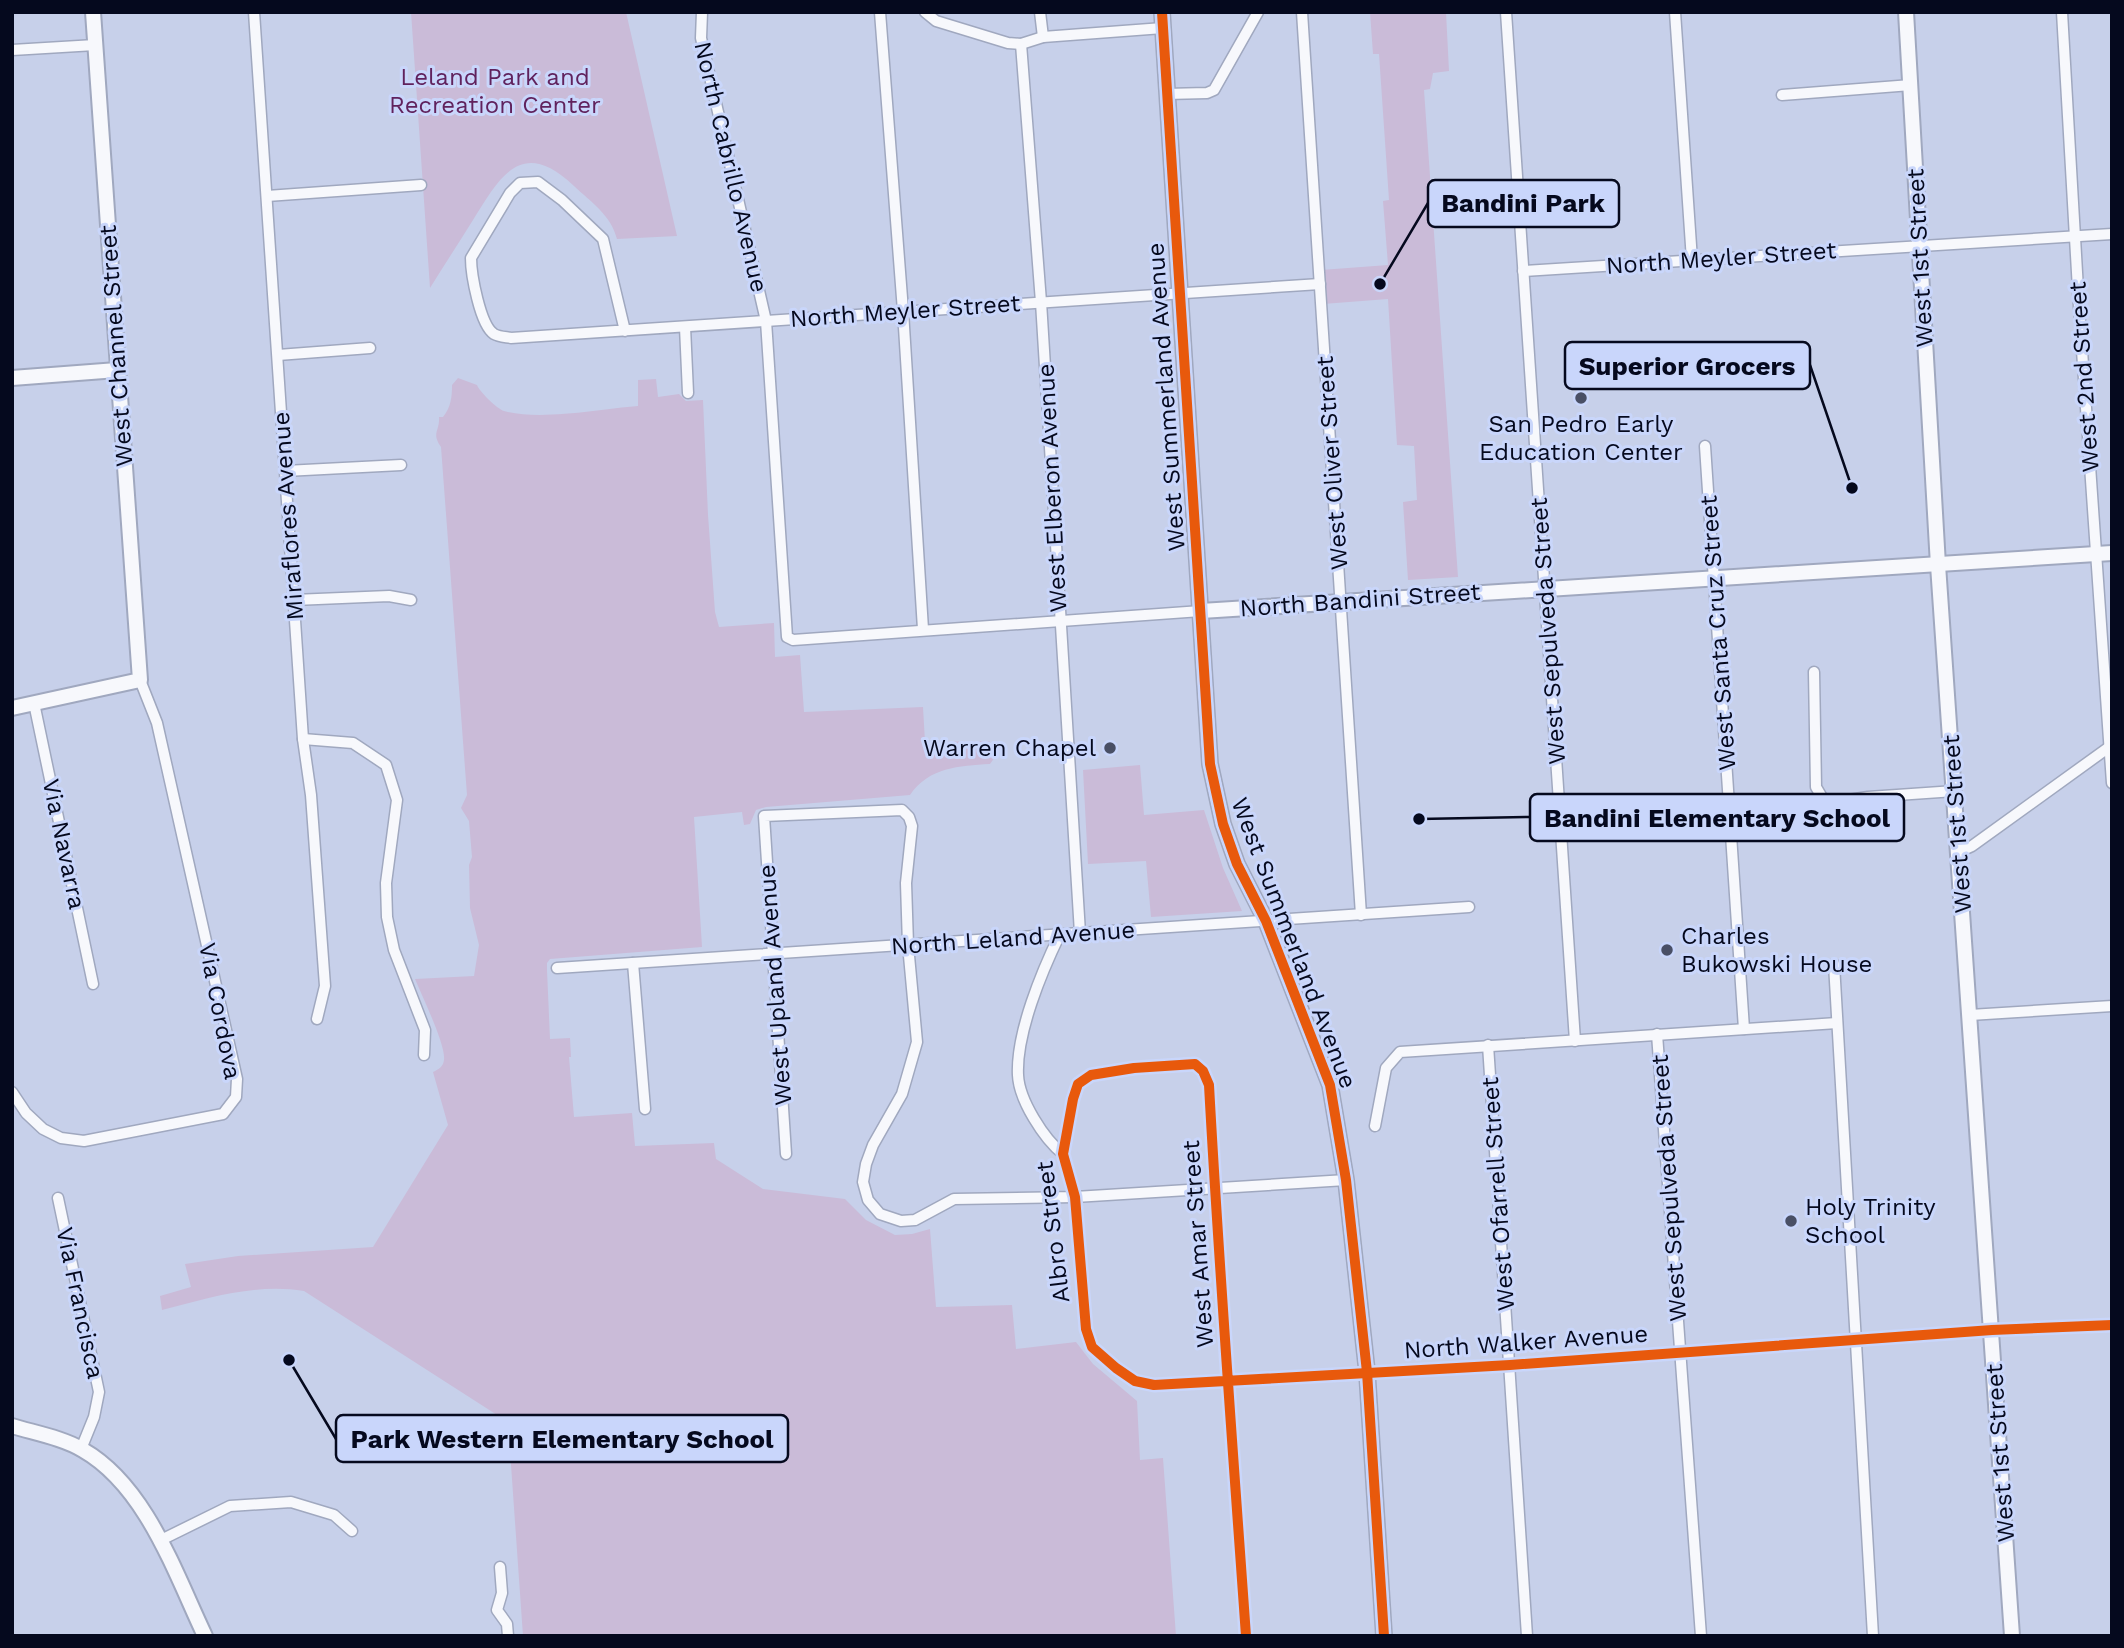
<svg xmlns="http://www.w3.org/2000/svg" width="2124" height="1648" font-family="'Work Sans',sans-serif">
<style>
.green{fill:#cabbd8}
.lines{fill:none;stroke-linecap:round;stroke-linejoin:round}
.street-casing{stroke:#a0a8bf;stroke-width:13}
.secondary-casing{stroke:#a0a8bf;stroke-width:18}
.street{stroke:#f7f8fc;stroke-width:10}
.secondary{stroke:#f7f8fc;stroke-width:14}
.cycleway-casing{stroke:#c9d6fb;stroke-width:15}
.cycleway{stroke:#e8590c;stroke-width:10}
.poi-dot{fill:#494f65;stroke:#c9d6fb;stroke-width:2.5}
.labels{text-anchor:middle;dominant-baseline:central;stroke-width:6;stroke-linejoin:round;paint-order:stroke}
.park-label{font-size:24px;fill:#60225d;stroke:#c9d6fb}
.street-label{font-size:24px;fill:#05091e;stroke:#c9d6fb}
.poi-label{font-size:24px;fill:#05091e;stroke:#c9d6fb;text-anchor:start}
.leader{fill:none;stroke:#05091e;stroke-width:2.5}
.callout-dot{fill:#05091e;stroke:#c9d6fb;stroke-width:2.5}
.callout{fill:#c9d6fb;stroke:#05091e;stroke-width:2.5}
.callout-label{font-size:26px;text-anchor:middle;font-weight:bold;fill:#05091e}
</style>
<rect width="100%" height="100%" fill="#c7d0ea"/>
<!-- green -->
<g class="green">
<path d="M411,12H626L677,236L617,239C611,215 591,202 574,186C522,137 501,175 473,220C459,243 444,265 430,288Z"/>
<polygon points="1370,12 1446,12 1449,71 1433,73 1430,89 1424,90 1458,577 1408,580 1403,502 1417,500 1414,446 1397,445 1388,299 1323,304 1321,270 1388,265 1383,201 1389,200 1379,54 1373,54"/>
<path d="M458,378L477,385C479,391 497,409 504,411C540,421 600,409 638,406V380L656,379L658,397L679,394L686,401L703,400L708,515L715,612L719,627L774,623L775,657L800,655L804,712L923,707L925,742L989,741L995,748V757L990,764C959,766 929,767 910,795L766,807L756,810L750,824L744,825L742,812L694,817L702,947L550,959L547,963V970L550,1039L570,1038L571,1057H569L574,1117L632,1113L635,1146L714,1143L716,1159L763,1189L845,1199L866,1220L895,1235L912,1234L930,1229L936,1307L1012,1305L1016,1349L1076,1342L1093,1364L1137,1401L1140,1460L1163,1458L1176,1636H523L508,1422L304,1291C256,1283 208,1298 162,1310L160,1296L191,1287L185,1264L238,1256L373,1247L448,1125L433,1072C439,1069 443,1067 444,1060C446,1045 422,996 415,979L474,976L479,945L470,908L469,865L472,857L469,821L461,808L467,795L441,447C431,433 440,431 439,417H443C451,407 452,397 452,385Z"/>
<polygon points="1140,765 1144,815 1204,810 1223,868 1242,911 1151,917 1146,861 1088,864 1083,770"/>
</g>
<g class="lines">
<defs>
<g id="street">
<polyline points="254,12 303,739 311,795 325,986 317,1019"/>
<polyline points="702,12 701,38 766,321 787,637 793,640 1201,611"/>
<polyline points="880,12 903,311 923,629"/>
<polyline points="925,12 936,21 1008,43 1021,44 1043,37 1163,28"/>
<polyline points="1040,12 1043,37"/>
<polyline points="1302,12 1361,915"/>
<polyline points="1506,12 1575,1041"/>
<polyline points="1675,12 1692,260"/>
<polyline points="2062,12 2079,307 2112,783"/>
<polyline points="1021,44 1041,302 1080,933"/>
<polyline points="12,50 95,45"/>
<polyline points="1166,94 1207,93 1214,90 1258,12"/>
<polyline points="1782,95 1911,85"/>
<polyline points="267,196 421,185"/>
<polyline points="1523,271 2112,234"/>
<polyline points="685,327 688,393"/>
<path d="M625,331L603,239L562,200L538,182L520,183L510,193L471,258C471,274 480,325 494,334C499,337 506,337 511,338C781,320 1051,302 1320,284"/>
<polyline points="278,355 370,348"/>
<polyline points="1705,446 1744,1029"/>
<polyline points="285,471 401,465"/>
<polyline points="294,600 389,596 411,600"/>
<polyline points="1814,672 1816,787 1823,799 1836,802 1868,797 1955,791"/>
<polyline points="34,703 93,984"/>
<polyline points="303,739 353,743 386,765 397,800 386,883 387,917 394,950 425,1030 424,1055"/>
<polyline points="1959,852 1972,846 2112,745"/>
<path d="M1060,934C1042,971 1016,1033 1018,1075C1019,1100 1044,1139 1063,1154"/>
<polyline points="633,963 645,1109"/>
<polyline points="1834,964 1873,1636"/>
<polyline points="557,968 1469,907"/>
<polyline points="1970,1015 2112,1006"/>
<polyline points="1657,1034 1701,1636"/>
<polyline points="1488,1045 1527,1636"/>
<polyline points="12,1092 26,1113 43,1129 61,1138 84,1141 223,1114 236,1097 237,1079 157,723 140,680"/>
<polyline points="1375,1126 1386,1068 1400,1052 1837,1023"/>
<polyline points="786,1154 764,816 902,810 909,817 912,826 906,883 908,945 917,1042 902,1094 873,1145 866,1164 863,1182 868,1200 880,1214 901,1221 915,1220 954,1199 1075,1197 1346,1180"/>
<polyline points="58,1198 99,1392 94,1417 81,1449"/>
<polyline points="159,1541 230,1506 291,1502 334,1515 352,1531"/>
<polyline points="500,1567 502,1593 497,1610 507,1624 508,1636"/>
<path d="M1246,1636C1233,1452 1219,1269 1209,1085L1203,1071L1195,1064L1134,1068L1091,1075L1078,1084L1073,1099L1063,1154L1075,1197L1086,1329L1092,1347L1116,1368L1135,1381L1154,1385L1510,1365L1992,1330L2112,1325"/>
</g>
<g id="secondary">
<polyline points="1162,12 1210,764 1223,824 1237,864 1266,921 1330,1085 1346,1180 1367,1372 1384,1636"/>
<polyline points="1906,12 1938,565 2012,1636"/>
<polyline points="12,378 117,370"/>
<polyline points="1201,611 2112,553"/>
<polyline points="12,708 140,680 93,12"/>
<path d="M12,1426C35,1433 63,1438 83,1450C146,1486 175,1573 205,1636"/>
</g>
</defs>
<!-- street casing -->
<use href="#street" class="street-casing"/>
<!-- secondary casing -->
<use href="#secondary" class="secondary-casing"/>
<!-- street -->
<use href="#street" class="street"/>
<!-- secondary -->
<use href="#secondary" class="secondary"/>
<defs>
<g id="cycleway">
<polyline points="1162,12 1210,764 1223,824 1237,864 1266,921 1330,1085 1346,1180 1367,1372 1384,1636"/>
<path d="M1246,1636C1233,1452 1219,1269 1209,1085L1203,1071L1195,1064L1134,1068L1091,1075L1078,1084L1073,1099L1063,1154L1075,1197L1086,1329L1092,1347L1116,1368L1135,1381L1154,1385L1510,1365L1992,1330L2112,1325"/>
</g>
</defs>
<!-- cycleway casing -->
<use href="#cycleway" class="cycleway-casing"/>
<!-- cycleway -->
<use href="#cycleway" class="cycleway"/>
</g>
<!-- markers -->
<g class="poi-dot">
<circle cx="1581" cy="398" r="7"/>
<circle cx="1110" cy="748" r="7"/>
<circle cx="1667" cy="950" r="7"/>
<circle cx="1791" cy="1221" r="7"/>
</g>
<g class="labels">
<!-- park labels -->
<g class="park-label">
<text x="495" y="77">Leland Park and<tspan x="495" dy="28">Recreation Center</tspan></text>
</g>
<!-- street labels -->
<g class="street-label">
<text transform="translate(731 167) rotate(77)">North Cabrillo Avenue</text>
<text transform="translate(1721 258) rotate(-4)">North Meyler Street</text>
<text transform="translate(1920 258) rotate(-93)">West 1st Street</text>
<text transform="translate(905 311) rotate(-4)">North Meyler Street</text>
<text transform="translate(116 346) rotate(-94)">West Channel Street</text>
<text transform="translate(2084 377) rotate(-94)">West 2nd Street</text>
<text transform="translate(1166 397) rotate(-94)">West Summerland Avenue</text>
<text transform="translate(1332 463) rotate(-94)">West Oliver Street</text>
<text transform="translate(1052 488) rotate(-93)">West Elberon Avenue</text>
<text transform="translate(288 516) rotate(-94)">Miraflores Avenue</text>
<text transform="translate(1360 600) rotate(-4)">North Bandini Street</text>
<text transform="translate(1548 631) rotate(-94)">West Sepulveda Street</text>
<text transform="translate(1718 633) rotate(-94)">West Santa Cruz Street</text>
<text transform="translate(1957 824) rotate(-94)">West 1st Street</text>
<text transform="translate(64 844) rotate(78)">Via Navarra</text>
<text transform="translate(1013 938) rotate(-4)">North Leland Avenue</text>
<text transform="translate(1294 943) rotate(69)">West Summerland Avenue</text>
<text transform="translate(775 985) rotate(-94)">West Upland Avenue</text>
<text transform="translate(220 1011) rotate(79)">Via Cordova</text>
<text transform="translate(1669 1188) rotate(-94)">West Sepulveda Street</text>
<text transform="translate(1498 1194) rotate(-94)">West Ofarrell Street</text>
<text transform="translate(1053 1232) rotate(-97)">Albro Street</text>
<text transform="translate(1198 1244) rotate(-94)">West Amar Street</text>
<text transform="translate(80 1303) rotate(78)">Via Francisca</text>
<text transform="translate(1526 1342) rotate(-4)">North Walker Avenue</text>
<text transform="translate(2000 1453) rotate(-94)">West 1st Street</text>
</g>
<!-- poi labels -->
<g class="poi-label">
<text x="1581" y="424" text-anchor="middle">San Pedro Early<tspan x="1581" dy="28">Education Center</tspan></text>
<text x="1096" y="748" text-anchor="end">Warren Chapel</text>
<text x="1681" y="936">Charles<tspan x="1681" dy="28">Bukowski House</tspan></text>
<text x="1805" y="1207">Holy Trinity<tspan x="1805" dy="28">School</tspan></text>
</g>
</g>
<!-- callouts -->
<path class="leader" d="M1380 284L1428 203M1852 488L1810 365M1419 819L1530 817M289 1360L336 1439"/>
<g class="callout-dot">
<circle cx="1380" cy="284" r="7"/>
<circle cx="1852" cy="488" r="7"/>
<circle cx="1419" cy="819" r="7"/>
<circle cx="289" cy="1360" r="7"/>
</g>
<g class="callout">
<rect x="1428" y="180" width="191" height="47" rx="7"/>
<rect x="1565" y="342" width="245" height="47" rx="7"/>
<rect x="1530" y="794" width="374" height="47" rx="7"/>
<rect x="336" y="1415" width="452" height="47" rx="7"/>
</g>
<g class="callout-label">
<text x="1523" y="212">Bandini Park</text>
<text x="1687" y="375">Superior Grocers</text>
<text x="1717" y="827">Bandini Elementary School</text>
<text x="562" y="1448">Park Western Elementary School</text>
</g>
<!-- border -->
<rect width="2124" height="1648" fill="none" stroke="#05091e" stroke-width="28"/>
</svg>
